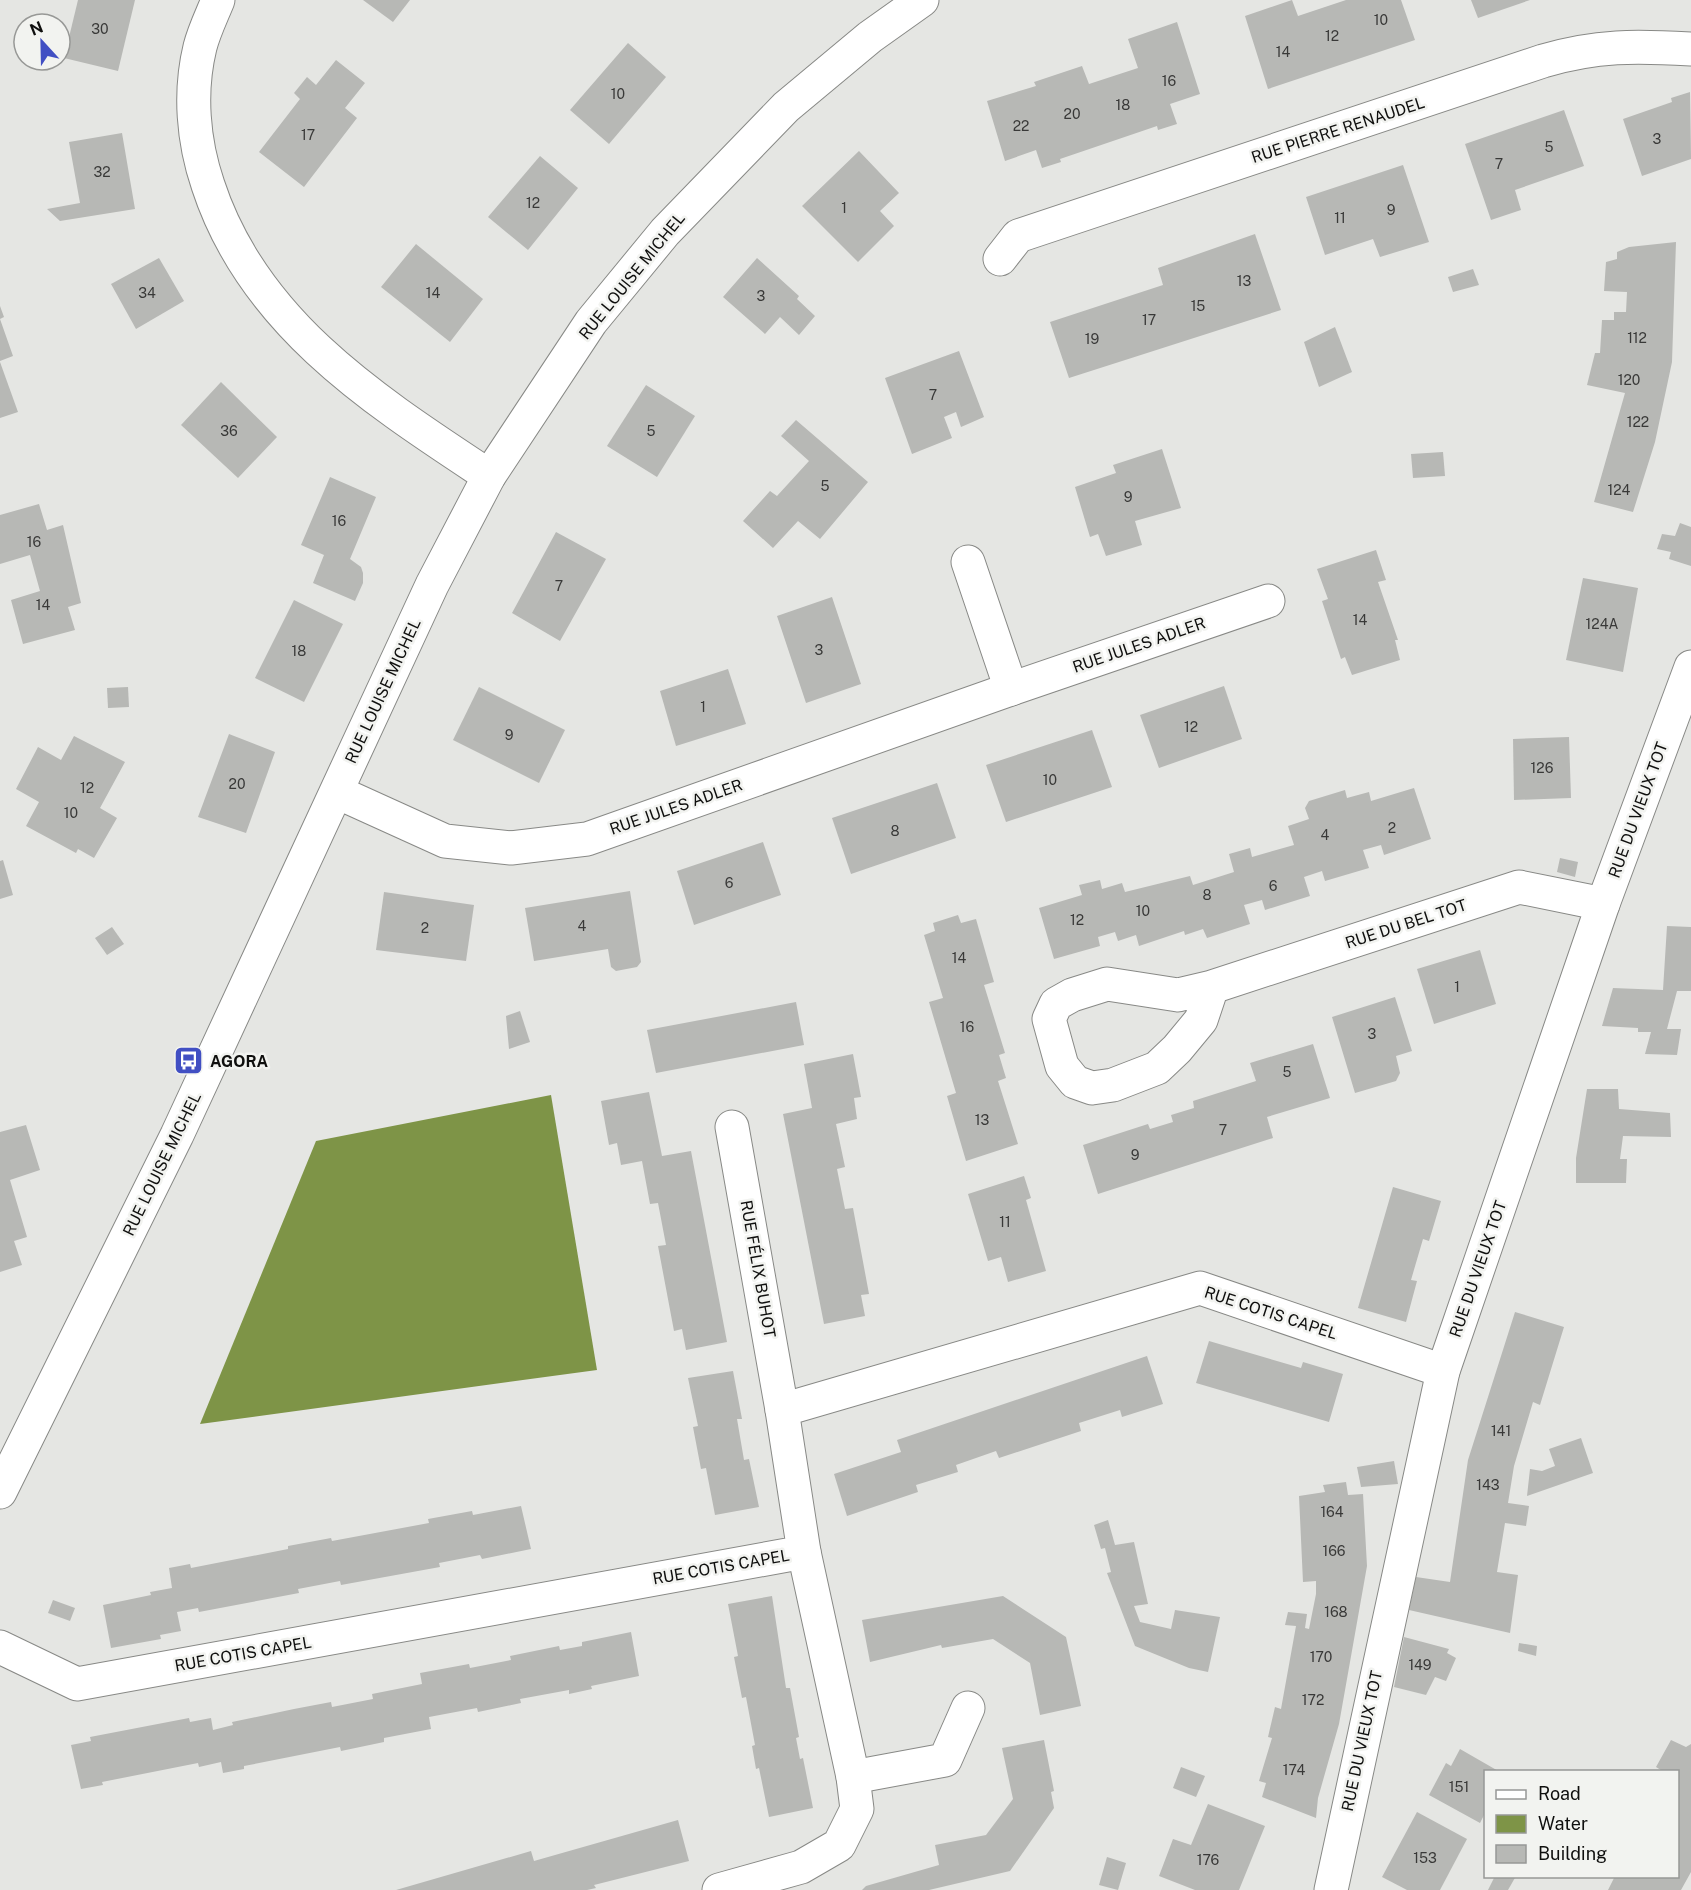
<svg xmlns="http://www.w3.org/2000/svg" width="1691" height="1890" font-family="'Public Sans',sans-serif">
<style>
.water{fill:#7e9447}
.building{fill:#b7b8b5}
.lines{fill:none;stroke-linecap:round;stroke-linejoin:round}
.minor-casing{stroke:#888986;stroke-width:35}
.minor{stroke:#fff;stroke-width:33}
.labels{text-anchor:middle;dominant-baseline:central;stroke-width:5;stroke-linejoin:round;paint-order:stroke}
.number-label{font-size:14px;fill:#393938}
.street-label{font-size:16px;fill:#0f0f0e;stroke:#f2f3f0}
.poi-label{font-size:16px;font-weight:bold;fill:#0f0f0e;stroke:#f2f3f0;text-anchor:start}
</style>
<rect width="100%" height="100%" fill="#e5e6e3"/>
<!-- water -->
<polygon class="water" points="551,1095 597,1370 200,1424 316,1141"/>
<!-- building -->
<g class="building">
<polygon points="78,0 135,0 118,71 64,58"/>
<polygon points="363,0 410,0 393,22"/>
<polygon points="1292,0 1298,16 1346,0 1401,0 1415,40 1268,89 1245,16"/>
<polygon points="1471,0 1530,0 1478,18"/>
<polygon points="1177,22 1200,94 1170,104 1177,124 1158,130 1157,126 1060,159 1061,162 1042,168 1036,150 1005,161 987,101 1036,86 1034,82 1082,66 1089,84 1138,68 1128,39"/>
<polygon points="628,43 666,77 609,144 570,110"/>
<polygon points="336,60 365,83 345,108 357,118 304,187 259,152 300,99 294,93 307,77 316,85"/>
<polygon points="1690,92 1691,159 1642,176 1623,119 1672,102 1671,98"/>
<polygon points="1564,110 1584,166 1515,190 1521,210 1491,220 1465,144"/>
<polygon points="122,133 135,209 60,221 47,209 80,203 69,142"/>
<polygon points="859,151 899,193 880,211 894,226 858,262 802,206"/>
<polygon points="540,156 578,188 528,250 488,217"/>
<polygon points="1403,165 1429,242 1380,257 1373,239 1325,255 1306,197"/>
<polygon points="1255,234 1281,310 1069,378 1050,322 1163,285 1158,268"/>
<polygon points="1676,242 1672,362 1655,442 1633,512 1594,502 1625,393 1587,385 1595,353 1600,353 1602,320 1614,320 1614,312 1626,312 1627,292 1604,291 1606,262 1617,259 1617,252 1629,247"/>
<polygon points="416,244 483,299 450,342 381,287"/>
<polygon points="159,258 184,301 136,329 111,284"/>
<polygon points="757,258 799,296 797,299 815,316 799,335 780,317 765,334 723,297"/>
<polygon points="1473,269 1479,285 1453,292 1448,277"/>
<polygon points="0,306 4,317 0,319 13,356 0,361"/>
<polygon points="1335,327 1352,372 1319,387 1304,342"/>
<polygon points="959,351 984,417 961,427 956,412 944,417 952,438 912,454 885,378"/>
<polygon points="0,362 18,412 0,418"/>
<polygon points="221,382 277,437 238,478 181,425"/>
<polygon points="646,385 695,416 657,477 607,446"/>
<polygon points="796,420 868,482 820,539 798,521 773,548 743,521 770,491 777,496 809,461 781,436"/>
<polygon points="1162,449 1181,508 1135,521 1142,545 1106,556 1098,534 1090,537 1075,487 1116,473 1113,465"/>
<polygon points="1443,452 1445,476 1413,478 1411,454"/>
<polygon points="330,477 376,497 350,559 361,567 363,573 363,583 355,601 313,583 324,555 301,545"/>
<polygon points="39,504 47,530 63,525 81,603 68,607 75,630 23,644 11,600 40,591 30,555 0,564 0,515"/>
<polygon points="1680,523 1691,527 1691,566 1669,559 1671,552 1657,549 1662,534 1675,536"/>
<polygon points="556,532 606,559 560,641 512,613"/>
<polygon points="1376,550 1386,580 1378,582 1398,640 1395,640 1400,660 1352,675 1345,657 1341,659 1322,601 1328,599 1317,569"/>
<polygon points="1583,578 1638,588 1623,672 1566,660"/>
<polygon points="832,597 861,684 806,703 777,616"/>
<polygon points="294,600 343,624 304,702 255,678"/>
<polygon points="728,669 746,724 676,746 660,691"/>
<polygon points="1224,686 1242,739 1159,768 1140,715"/>
<polygon points="128,687 129,707 108,708 107,688"/>
<polygon points="479,687 565,730 539,783 453,740"/>
<polygon points="1092,730 1112,787 1006,822 986,765"/>
<polygon points="229,734 275,752 246,833 198,817"/>
<polygon points="74,736 125,762 100,808 117,818 94,858 78,849 76,853 26,826 39,802 16,789 38,747 61,760"/>
<polygon points="1569,737 1571,798 1514,800 1513,739"/>
<polygon points="937,783 956,838 851,874 832,818"/>
<polygon points="1414,788 1431,839 1384,855 1381,845 1363,850 1369,868 1325,881 1322,871 1304,877 1310,896 1265,910 1262,900 1244,905 1250,924 1207,938 1203,929 1185,935 1184,931 1139,946 1136,935 1118,941 1115,932 1098,937 1100,946 1054,959 1039,908 1082,895 1079,885 1100,880 1102,889 1122,883 1125,892 1190,876 1193,885 1234,872 1229,854 1250,848 1252,857 1294,845 1288,826 1309,819 1305,808 1309,801 1345,790 1347,798 1369,792 1371,801"/>
<polygon points="763,842 781,895 694,925 677,871"/>
<polygon points="1560,858 1578,862 1575,877 1557,872"/>
<polygon points="3,860 13,895 0,899 0,861"/>
<polygon points="630,891 641,962 637,967 616,971 611,967 608,949 534,961 525,908"/>
<polygon points="384,892 474,905 466,961 376,950"/>
<polygon points="958,915 961,923 976,919 994,982 984,985 1005,1053 999,1055 1006,1078 998,1081 1018,1144 966,1161 947,1096 956,1093 929,1002 943,998 924,935 935,931 933,923"/>
<polygon points="1667,926 1691,927 1691,991 1677,991 1667,1029 1681,1029 1677,1055 1645,1054 1651,1032 1638,1032 1638,1028 1602,1026 1613,988 1663,990"/>
<polygon points="112,927 124,944 107,955 95,938"/>
<polygon points="1480,950 1496,1004 1434,1024 1417,969"/>
<polygon points="1395,997 1412,1051 1396,1056 1400,1073 1396,1081 1355,1093 1332,1017"/>
<polygon points="796,1002 804,1045 656,1073 647,1030"/>
<polygon points="520,1011 530,1042 509,1049 506,1016"/>
<polygon points="1313,1044 1330,1098 1267,1117 1273,1138 1098,1194 1083,1145 1148,1124 1150,1129 1173,1122 1171,1115 1194,1108 1193,1101 1256,1081 1250,1063"/>
<polygon points="853,1054 861,1097 854,1098 857,1119 836,1124 845,1167 837,1169 845,1209 853,1208 869,1294 861,1295 865,1316 824,1324 783,1114 812,1108 804,1064"/>
<polygon points="1587,1089 1618,1089 1619,1109 1670,1113 1671,1137 1623,1136 1620,1159 1627,1159 1626,1183 1576,1183 1576,1158"/>
<polygon points="649,1092 662,1156 691,1151 727,1342 686,1350 682,1329 674,1331 658,1246 666,1245 658,1203 650,1204 642,1161 621,1165 617,1143 609,1145 601,1101"/>
<polygon points="26,1125 40,1170 10,1180 27,1237 14,1241 22,1265 0,1272 0,1132"/>
<polygon points="1024,1176 1031,1198 1026,1200 1046,1271 1008,1282 1001,1257 988,1261 968,1194"/>
<polygon points="1393,1187 1441,1201 1429,1241 1423,1239 1411,1280 1417,1281 1406,1322 1358,1308"/>
<polygon points="1515,1312 1564,1327 1540,1405 1533,1402 1514,1466 1508,1503 1529,1506 1526,1526 1505,1523 1497,1572 1518,1575 1510,1633 1409,1610 1416,1577 1450,1582 1468,1460"/>
<polygon points="1209,1341 1301,1368 1303,1362 1343,1374 1329,1422 1196,1383"/>
<polygon points="1147,1356 1163,1404 1122,1417 1120,1410 1079,1423 1081,1431 999,1458 996,1451 956,1465 958,1472 916,1485 918,1492 847,1516 834,1474 901,1452 897,1440"/>
<polygon points="733,1371 742,1419 737,1419 744,1460 749,1459 759,1507 715,1515 706,1468 701,1469 693,1427 698,1426 688,1378"/>
<polygon points="1581,1438 1593,1473 1527,1496 1530,1469 1542,1471 1555,1466 1549,1449"/>
<polygon points="1394,1461 1398,1484 1361,1487 1357,1467"/>
<polygon points="1346,1482 1348,1495 1363,1494 1367,1566 1339,1724 1318,1798 1316,1818 1262,1797 1266,1783 1259,1781 1272,1738 1268,1737 1275,1707 1281,1709 1296,1626 1285,1625 1288,1612 1307,1614 1305,1628 1309,1629 1316,1594 1316,1581 1303,1582 1299,1496 1325,1492 1323,1485"/>
<polygon points="521,1506 531,1549 482,1559 480,1555 439,1563 440,1567 341,1585 340,1581 298,1589 299,1593 199,1612 198,1608 177,1612 181,1631 160,1635 161,1639 111,1648 103,1605 151,1595 150,1592 172,1588 169,1568 190,1564 191,1568 288,1549 288,1546 331,1538 332,1541 429,1523 428,1519 472,1511 473,1515"/>
<polygon points="1108,1520 1115,1545 1134,1542 1148,1604 1134,1606 1140,1622 1171,1629 1175,1610 1220,1617 1208,1672 1189,1668 1135,1646 1107,1573 1111,1572 1105,1548 1101,1549 1094,1525"/>
<polygon points="772,1596 786,1688 790,1688 799,1737 796,1738 800,1759 803,1758 813,1808 769,1817 759,1768 756,1769 752,1746 755,1745 746,1697 742,1698 734,1657 738,1656 728,1604"/>
<polygon points="1003,1596 1066,1637 1081,1706 1040,1715 1030,1663 993,1639 942,1648 941,1645 870,1662 862,1620"/>
<polygon points="53,1600 75,1608 70,1621 48,1613"/>
<polygon points="631,1632 639,1676 591,1686 592,1689 569,1694 569,1690 520,1699 521,1703 478,1712 477,1708 429,1717 431,1729 384,1738 384,1742 341,1751 340,1747 244,1766 244,1769 223,1773 221,1762 199,1767 198,1763 102,1782 103,1785 81,1789 71,1745 91,1741 90,1737 189,1718 190,1722 211,1718 213,1730 233,1725 232,1722 294,1709 331,1702 332,1707 373,1699 372,1694 422,1684 420,1673 469,1664 470,1668 511,1660 510,1656 559,1646 560,1650 582,1646 582,1642"/>
<polygon points="1404,1637 1449,1649 1447,1653 1456,1658 1446,1681 1435,1677 1426,1695 1394,1687"/>
<polygon points="1519,1643 1537,1646 1536,1656 1518,1651"/>
<polygon points="1044,1740 1054,1791 1051,1792 1054,1808 1010,1871 929,1890 862,1890 866,1886 939,1865 935,1845 986,1835 1013,1799 1002,1748"/>
<polygon points="1671,1740 1686,1747 1691,1744 1691,1872 1681,1890 1608,1890 1615,1876 1678,1876 1678,1772 1664,1772 1656,1767"/>
<polygon points="1460,1749 1500,1772 1485,1772 1485,1813 1480,1823 1429,1795 1446,1763 1451,1766"/>
<polygon points="1181,1767 1205,1776 1196,1797 1173,1788"/>
<polygon points="1208,1804 1265,1826 1239,1890 1195,1890 1159,1876 1173,1839 1191,1845"/>
<polygon points="1417,1812 1467,1839 1440,1890 1407,1890 1382,1877"/>
<polygon points="678,1820 689,1861 594,1885 596,1888 587,1890 396,1890 531,1851 534,1861"/>
<polygon points="1107,1857 1126,1863 1118,1890 1099,1885"/>
<polygon points="1495,1876 1516,1876 1508,1890 1488,1890"/>
</g>
<g class="lines">
<defs>
<g id="minor">
<path d="M218,0C212,15 204,31 200,47C189,92 193,141 208,185C253,323 374,400 489,476"/>
<path d="M1000,259L1018,236L1543,61C1597,45 1636,46 1691,49"/>
<polyline points="968,562 1011,689"/>
<polyline points="337,792 445,841 511,848 587,839 1011,689 1268,601"/>
<polyline points="1212,987 1178,995 1107,984 1072,995 1056,1004 1049,1019 1062,1066 1075,1082 1092,1088 1113,1085 1157,1068 1177,1049 1201,1020 1212,987 1519,887 1603,904"/>
<polyline points="732,1127 782,1410"/>
<polyline points="0,1492 177,1135 432,585 489,476 591,322 665,232 786,107 870,37 922,0"/>
<polyline points="0,1647 77,1684 804,1552 782,1410 1200,1288 1443,1371"/>
<polyline points="853,1777 945,1760 968,1708"/>
<polyline points="719,1890 801,1867 839,1845 857,1809 853,1777 804,1552"/>
<polyline points="1331,1890 1443,1371 1603,904 1691,667"/>
</g>
</defs>
<!-- minor casing -->
<use href="#minor" class="minor-casing"/>
<!-- minor -->
<use href="#minor" class="minor"/>
</g>
<!-- icons -->
<defs>
<symbol id="bus-square" viewBox="-11 -11 22 22"><rect x="-9" y="-9" width="18" height="18" rx="4" fill="#414fc3" stroke="#f2f3f0"/><path d="M-5-6H5V4H4V6H2V4H-2V6H-4V4H-5ZM-3.5-4V0h7V-4ZM-3.5 1.2v1.5H-2V1.2ZM2 1.2v1.5H3.5V1.2Z" fill="#fff"/></symbol>
</defs>
<g fill-rule="evenodd">
<use href="#bus-square" x="172" y="1044" width="33" height="33"/>
</g>
<g class="labels">
<!-- number labels -->
<g class="number-label">
<text x="1381" y="20">10</text>
<text x="100" y="29">30</text>
<text x="1332" y="36">12</text>
<text x="1283" y="52">14</text>
<text x="1169" y="81">16</text>
<text x="618" y="94">10</text>
<text x="1123" y="105">18</text>
<text x="1072" y="114">20</text>
<text x="1021" y="126">22</text>
<text x="308" y="135">17</text>
<text x="1657" y="139">3</text>
<text x="1549" y="147">5</text>
<text x="1499" y="164">7</text>
<text x="102" y="172">32</text>
<text x="533" y="203">12</text>
<text x="844" y="208">1</text>
<text x="1391" y="210">9</text>
<text x="1340" y="218">11</text>
<text x="1244" y="281">13</text>
<text x="147" y="293">34</text>
<text x="433" y="293">14</text>
<text x="761" y="296">3</text>
<text x="1198" y="306">15</text>
<text x="1149" y="320">17</text>
<text x="1637" y="338">112</text>
<text x="1092" y="339">19</text>
<text x="1629" y="380">120</text>
<text x="933" y="395">7</text>
<text x="1638" y="422">122</text>
<text x="229" y="431">36</text>
<text x="651" y="431">5</text>
<text x="825" y="486">5</text>
<text x="1619" y="490">124</text>
<text x="1128" y="497">9</text>
<text x="339" y="521">16</text>
<text x="34" y="542">16</text>
<text x="559" y="586">7</text>
<text x="43" y="605">14</text>
<text x="1360" y="620">14</text>
<text x="1602" y="624">124A</text>
<text x="819" y="650">3</text>
<text x="299" y="651">18</text>
<text x="703" y="707">1</text>
<text x="1191" y="727">12</text>
<text x="509" y="735">9</text>
<text x="1542" y="768">126</text>
<text x="1050" y="780">10</text>
<text x="237" y="784">20</text>
<text x="87" y="788">12</text>
<text x="71" y="813">10</text>
<text x="1392" y="828">2</text>
<text x="895" y="831">8</text>
<text x="1325" y="835">4</text>
<text x="729" y="883">6</text>
<text x="1273" y="886">6</text>
<text x="1207" y="895">8</text>
<text x="1143" y="911">10</text>
<text x="1077" y="920">12</text>
<text x="582" y="926">4</text>
<text x="425" y="928">2</text>
<text x="959" y="958">14</text>
<text x="1457" y="987">1</text>
<text x="967" y="1027">16</text>
<text x="1372" y="1034">3</text>
<text x="1287" y="1072">5</text>
<text x="982" y="1120">13</text>
<text x="1223" y="1130">7</text>
<text x="1135" y="1155">9</text>
<text x="1005" y="1222">11</text>
<text x="1501" y="1431">141</text>
<text x="1488" y="1485">143</text>
<text x="1332" y="1512">164</text>
<text x="1334" y="1551">166</text>
<text x="1336" y="1612">168</text>
<text x="1321" y="1657">170</text>
<text x="1420" y="1665">149</text>
<text x="1313" y="1700">172</text>
<text x="1294" y="1770">174</text>
<text x="1459" y="1787">151</text>
<text x="1425" y="1858">153</text>
<text x="1208" y="1860">176</text>
</g>
<!-- street labels -->
<g class="street-label">
<text transform="translate(1338 130) rotate(-18)">RUE PIERRE RENAUDEL</text>
<text transform="translate(632 276) rotate(-51)">RUE LOUISE MICHEL</text>
<text transform="translate(1139 645) rotate(-19)">RUE JULES ADLER</text>
<text transform="translate(383 691) rotate(-65)">RUE LOUISE MICHEL</text>
<text transform="translate(676 807) rotate(-19)">RUE JULES ADLER</text>
<text transform="translate(1638 810) rotate(-70)">RUE DU VIEUX TOT</text>
<text transform="translate(1406 924) rotate(-18)">RUE DU BEL TOT</text>
<text transform="translate(162 1164) rotate(-64)">RUE LOUISE MICHEL</text>
<text transform="translate(758 1269) rotate(80)">RUE FÉLIX BUHOT</text>
<text transform="translate(1478 1269) rotate(-71)">RUE DU VIEUX TOT</text>
<text transform="translate(1271 1313) rotate(18)">RUE COTIS CAPEL</text>
<text transform="translate(721 1567) rotate(-10)">RUE COTIS CAPEL</text>
<text transform="translate(243 1654) rotate(-10)">RUE COTIS CAPEL</text>
<text transform="translate(1362 1741) rotate(-78)">RUE DU VIEUX TOT</text>
</g>
<!-- poi labels -->
<g class="poi-label">
<text x="210" y="1061">AGORA</text>
</g>
</g>
<!-- legend -->
<rect x="1484" y="1770" width="195" height="108" fill="#f2f3f0" stroke="#979896" stroke-width="1.5"/>
<rect x="1496" y="1790" width="30" height="9" fill="#ffffff" stroke="#979896" stroke-width="1.5"/>
<text x="1538" y="1800" font-size="18" fill="#0f0f0e">Road</text>
<rect x="1496" y="1815" width="30" height="18" fill="#7e9447" stroke="#979896" stroke-width="1.5"/>
<text x="1538" y="1830" font-size="18" fill="#0f0f0e">Water</text>
<rect x="1496" y="1845" width="30" height="18" fill="#b7b8b5" stroke="#979896" stroke-width="1.5"/>
<text x="1538" y="1860" font-size="18" fill="#0f0f0e">Building</text>
<!-- north arrow -->
<g transform="translate(42 42) rotate(338)"><circle r="28" fill="#f2f3f0" stroke="#979896" stroke-width="1.5"/>
<path d="M0-4.5L10 22L0 15L-10 22Z" fill="#414fc3"/>
<text y="-9" font-size="16" font-weight="bold" text-anchor="middle" fill="#0f0f0e">N</text>
</g>
</svg>
